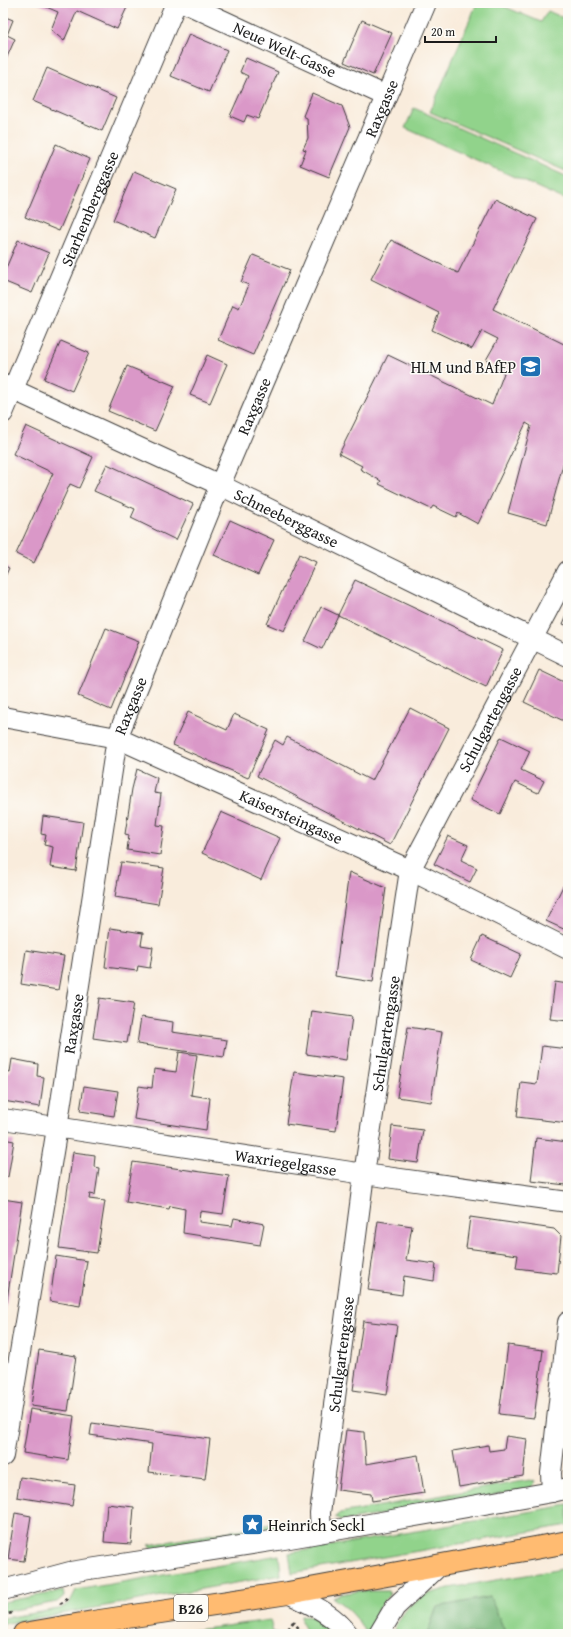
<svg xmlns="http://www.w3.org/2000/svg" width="571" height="1637" font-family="'Gentium Book Plus',serif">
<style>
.green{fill:#91d38b;stroke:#567854}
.forest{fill:#74b577;stroke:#48684a}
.building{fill:#da98c8}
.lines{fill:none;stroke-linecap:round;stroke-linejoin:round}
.minor-casing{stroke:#3d3b39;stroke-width:22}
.primary-casing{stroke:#3d3b39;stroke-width:24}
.path{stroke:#3d3b39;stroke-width:2.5;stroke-dasharray:3 3;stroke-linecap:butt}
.minor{stroke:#fff;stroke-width:20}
.primary{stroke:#ffbb71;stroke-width:22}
.labels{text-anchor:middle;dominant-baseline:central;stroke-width:3;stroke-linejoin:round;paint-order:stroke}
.shield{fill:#fdfcf7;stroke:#605f5e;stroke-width:1}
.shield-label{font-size:15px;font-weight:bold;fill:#1c1c1c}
.street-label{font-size:16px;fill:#1c1c1c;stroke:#fdfcf7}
.poi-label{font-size:16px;fill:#1c1c1c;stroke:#fdfcf7;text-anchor:end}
</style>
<rect width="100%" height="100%" fill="#fdfcf7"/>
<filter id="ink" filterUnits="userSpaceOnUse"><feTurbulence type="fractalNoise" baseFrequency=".025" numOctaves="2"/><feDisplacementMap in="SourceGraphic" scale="8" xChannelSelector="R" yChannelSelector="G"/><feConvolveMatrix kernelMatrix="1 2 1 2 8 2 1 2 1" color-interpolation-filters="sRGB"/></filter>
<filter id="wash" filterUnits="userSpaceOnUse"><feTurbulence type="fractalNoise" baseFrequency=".012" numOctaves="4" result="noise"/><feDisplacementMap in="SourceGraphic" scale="16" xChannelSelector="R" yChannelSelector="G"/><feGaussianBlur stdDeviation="0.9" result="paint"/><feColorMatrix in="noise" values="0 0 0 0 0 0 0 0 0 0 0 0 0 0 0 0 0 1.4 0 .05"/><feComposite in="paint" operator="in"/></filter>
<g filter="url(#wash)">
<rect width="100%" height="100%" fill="#f9ecdc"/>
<!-- green -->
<g class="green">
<polygon points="477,3 496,3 541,22 548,11 568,20 568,172 430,112"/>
<polygon points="414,108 568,177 568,201 405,128"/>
<polygon points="530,1480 536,1482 530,1489 343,1521 335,1517 340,1513"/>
<polygon points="568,1505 568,1525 292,1573 289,1553"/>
<polygon points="277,1523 278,1532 157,1552 149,1545"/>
<polygon points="279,1555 281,1575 3,1624 3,1618 59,1609 69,1604 76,1590"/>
<polygon points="568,1568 568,1625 566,1634 506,1634 490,1597 437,1607 427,1634 393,1634 396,1624 408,1607 425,1595 449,1588"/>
<polygon points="63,1591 64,1596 57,1602 3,1612 3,1602"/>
<path d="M359,1591H388L390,1594L378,1609L369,1631H364C357,1616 347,1607 333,1598L341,1594Z"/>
<path d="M301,1616C316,1616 327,1621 335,1634H308L301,1621Z"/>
<polygon points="270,1620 273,1632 282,1634 166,1634"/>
</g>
<!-- forest -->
<polygon class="forest" points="490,1597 506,1634 427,1634 437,1607"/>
<g id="blocks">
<!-- building -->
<g class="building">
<polygon points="37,3 129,3 117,29 77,11 64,41 51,30 58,12"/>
<polygon points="3,16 13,20 7,35 15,39 3,66"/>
<polygon points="362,20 392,33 373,75 344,62"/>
<polygon points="189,34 227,50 209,92 171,76"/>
<polygon points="246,58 278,72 258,119 247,115 244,122 230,116 248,76 240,72"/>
<polygon points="47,68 116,98 102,131 33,101"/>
<polygon points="312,93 342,106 350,127 329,177 300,165 306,150 303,149 308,138 307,118 303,116"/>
<polygon points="56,144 90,159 59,231 25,217"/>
<polygon points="134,171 176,189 155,238 113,220"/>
<polygon points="495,199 537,219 493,309 568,346 568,446 547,524 508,513 531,426 526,423 478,524 458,513 456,517 433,506 431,509 379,484 381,481 360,469 362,466 339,454 388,355 492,405 504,373 486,360 498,339 482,331 472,349 432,330 439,313 371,279 391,240 458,273"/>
<polygon points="18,240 49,253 32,293 3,281 3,275"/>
<polygon points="253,255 290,270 253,355 218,340 233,305 239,308 249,285 241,282"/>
<polygon points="61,341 89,353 72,391 44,379"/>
<polygon points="207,355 227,364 210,403 190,395"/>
<polygon points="127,366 175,386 155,431 108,411"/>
<polygon points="26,426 93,457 79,488 70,484 34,563 16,554 53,473 13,454"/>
<polygon points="107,464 193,504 176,540 131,518 135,509 94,491"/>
<polygon points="230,520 274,540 258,575 214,555"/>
<polygon points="299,554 316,562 284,631 267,624"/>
<polygon points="3,565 9,568 4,579 3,578"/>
<polygon points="355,580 503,650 486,687 338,615 322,649 305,641 321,607 338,615"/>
<polygon points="568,612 568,626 563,624"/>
<polygon points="106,628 139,641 111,710 78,696"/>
<polygon points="539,670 568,684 568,717 566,722 524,702"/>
<polygon points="410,708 449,728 390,845 257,776 275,740 283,745 287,737 372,781"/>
<polygon points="188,712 227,730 234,714 269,730 248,778 173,745"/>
<polygon points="501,737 530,751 521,770 544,781 538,793 515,782 500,814 470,800"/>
<polygon points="137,769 157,778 154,793 161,794 157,825 164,826 160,855 127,850 129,835 125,834 132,789"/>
<polygon points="221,812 280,838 261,880 202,853"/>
<polygon points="43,816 83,822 76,871 50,867 53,847 44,845 46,835 41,834"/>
<polygon points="448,836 468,845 461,860 477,868 470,882 434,864"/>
<polygon points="121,862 164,868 158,904 115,897"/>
<polygon points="349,872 386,888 373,982 335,976"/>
<polygon points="563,886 568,888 568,931 546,921"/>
<polygon points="110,928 143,933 141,945 153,947 150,968 138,966 137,971 105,967"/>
<polygon points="482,936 521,954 510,978 471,960"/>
<polygon points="26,950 64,956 58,990 21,984"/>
<polygon points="555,982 568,984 568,1021 550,1019"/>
<polygon points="99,998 134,1003 127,1043 93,1038"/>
<polygon points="312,1011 352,1017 346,1060 306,1054"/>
<polygon points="141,1017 173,1022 172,1032 227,1040 224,1057 137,1044"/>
<polygon points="408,1027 442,1032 431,1102 397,1097"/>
<polygon points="542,1046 568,1049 568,1123 517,1117 521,1082 537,1084"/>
<polygon points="179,1052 197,1055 191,1095 210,1098 206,1130 134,1119 139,1086 152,1088 154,1069 176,1072"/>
<polygon points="12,1059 38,1064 37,1076 44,1077 40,1107 3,1101 6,1071 10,1072"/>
<polygon points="294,1072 343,1079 336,1131 286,1124"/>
<polygon points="84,1086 118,1091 114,1116 80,1111"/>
<polygon points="392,1126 423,1130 418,1163 388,1159"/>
<polygon points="536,1138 568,1142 568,1171 566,1185 531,1181"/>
<polygon points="3,1139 14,1141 8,1177 3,1177"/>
<polygon points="73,1152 95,1155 94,1167 99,1168 95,1195 90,1194 89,1199 105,1201 97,1253 59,1248"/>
<polygon points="133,1162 229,1176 223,1214 200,1211 199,1222 232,1226 234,1218 264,1224 260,1245 183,1233 185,1209 170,1206 169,1209 126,1202"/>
<polygon points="3,1199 22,1202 4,1319 3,1318"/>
<polygon points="470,1217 554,1229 561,1236 557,1273 516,1268 518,1255 466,1248"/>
<polygon points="378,1221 412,1226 406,1260 436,1264 434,1281 404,1276 402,1295 368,1290"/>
<polygon points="56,1256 87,1261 80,1306 50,1301"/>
<polygon points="363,1321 397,1325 387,1395 353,1390"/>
<polygon points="508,1345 543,1350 534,1418 499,1414"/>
<polygon points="39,1350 76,1356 68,1411 31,1406"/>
<polygon points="30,1409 74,1416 68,1460 23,1453"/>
<polygon points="92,1423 210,1439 205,1479 149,1472 152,1444 90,1435"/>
<polygon points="346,1430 364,1432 366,1464 418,1455 424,1493 372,1501 371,1494 338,1490"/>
<polygon points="506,1436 527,1439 523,1476 459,1487 453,1451 488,1445 489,1451 504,1449"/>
<polygon points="20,1477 75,1485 72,1506 17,1497"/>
<polygon points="107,1504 134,1507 131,1544 104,1542"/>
<polygon points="15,1513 31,1516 24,1561 8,1559"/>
</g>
</g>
</g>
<g filter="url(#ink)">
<use href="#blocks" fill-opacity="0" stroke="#3d3b39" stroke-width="1"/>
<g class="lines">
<defs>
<g id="minor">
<path id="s1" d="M185,3L386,96"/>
<path id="s2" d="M3,385L220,485L568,656"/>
<path id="s3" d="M3,413L176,3"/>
<path id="s4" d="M3,717L117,738L410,870L568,949"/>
<path id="s5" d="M3,1119L364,1174L568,1202"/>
<path id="s6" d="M3,1456L57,1128L117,738L220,485L426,3"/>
<polyline points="552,1492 551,1473 568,1322"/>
<path id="s7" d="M321,1532L320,1513L364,1174L410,870L568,571"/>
<polyline points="3,1590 70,1572 284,1539 552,1492 568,1488"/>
<path d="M288,1593C310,1604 334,1614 348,1634"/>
<polyline points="379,1634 395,1607 440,1565"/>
</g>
<polyline id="primary" points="24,1634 93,1622 288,1593 568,1542"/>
</defs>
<!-- minor casing -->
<use href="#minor" class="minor-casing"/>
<!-- primary casing -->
<use href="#primary" class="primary-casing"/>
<!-- path -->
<g class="path">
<polyline points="60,1604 66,1600 68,1596"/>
<polyline points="3,1615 12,1613"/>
<polyline points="293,1621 303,1634"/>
<polyline points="285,1634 293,1622"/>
</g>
<!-- minor -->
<use href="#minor" class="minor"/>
<!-- primary -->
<use href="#primary" class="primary"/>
</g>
</g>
<!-- icons -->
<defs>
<symbol id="school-square" viewBox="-11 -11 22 22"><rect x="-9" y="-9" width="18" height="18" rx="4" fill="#1f6fb2" stroke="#fdfcf7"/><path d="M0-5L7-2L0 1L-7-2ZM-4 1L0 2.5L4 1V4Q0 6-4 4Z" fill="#fff"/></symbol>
<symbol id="sight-square" viewBox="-11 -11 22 22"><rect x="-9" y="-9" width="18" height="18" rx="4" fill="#1f6fb2" stroke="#fdfcf7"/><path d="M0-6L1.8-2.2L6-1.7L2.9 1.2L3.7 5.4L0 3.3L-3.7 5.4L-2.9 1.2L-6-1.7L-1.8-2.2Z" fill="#fff"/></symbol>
</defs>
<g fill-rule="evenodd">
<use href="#school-square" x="518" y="354" width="25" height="25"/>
<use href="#sight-square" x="240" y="1512" width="25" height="25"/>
</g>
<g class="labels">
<!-- shield labels -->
<rect class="shield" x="174" y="1595" width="34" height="26" rx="3"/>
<g class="shield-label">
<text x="191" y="1608">B26</text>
</g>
<!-- street labels -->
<g class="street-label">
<text stroke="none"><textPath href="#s1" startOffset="110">Neue Welt-Gasse</textPath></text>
<text stroke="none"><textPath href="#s6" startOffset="1410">Raxgasse</textPath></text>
<text stroke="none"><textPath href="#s3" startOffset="222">Starhemberggasse</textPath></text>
<text stroke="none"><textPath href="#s6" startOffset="1086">Raxgasse</textPath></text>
<text stroke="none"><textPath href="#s2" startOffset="313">Schneeberggasse</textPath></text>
<text stroke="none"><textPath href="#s6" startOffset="762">Raxgasse</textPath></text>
<text stroke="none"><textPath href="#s7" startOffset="839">Schulgartengasse</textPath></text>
<text stroke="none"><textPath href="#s4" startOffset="307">Kaisersteingasse</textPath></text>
<text stroke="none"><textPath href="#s6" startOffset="438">Raxgasse</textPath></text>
<text stroke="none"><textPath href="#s7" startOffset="503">Schulgartengasse</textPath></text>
<text stroke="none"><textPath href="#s5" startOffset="286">Waxriegelgasse</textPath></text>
<text stroke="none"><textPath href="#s7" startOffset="179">Schulgartengasse</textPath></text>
</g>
<!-- poi labels -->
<g class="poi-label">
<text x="516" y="367">HLM und BAfEP</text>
<text x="268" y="1525" text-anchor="start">Heinrich Seckl</text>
</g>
</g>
<!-- margin -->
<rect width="571" height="1637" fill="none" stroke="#fdfcf7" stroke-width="16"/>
<!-- scale -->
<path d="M425 36v6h71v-6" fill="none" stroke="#1c1c1c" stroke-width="2"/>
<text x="431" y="36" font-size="12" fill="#1c1c1c" stroke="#fdfcf7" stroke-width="3" paint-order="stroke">20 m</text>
</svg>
